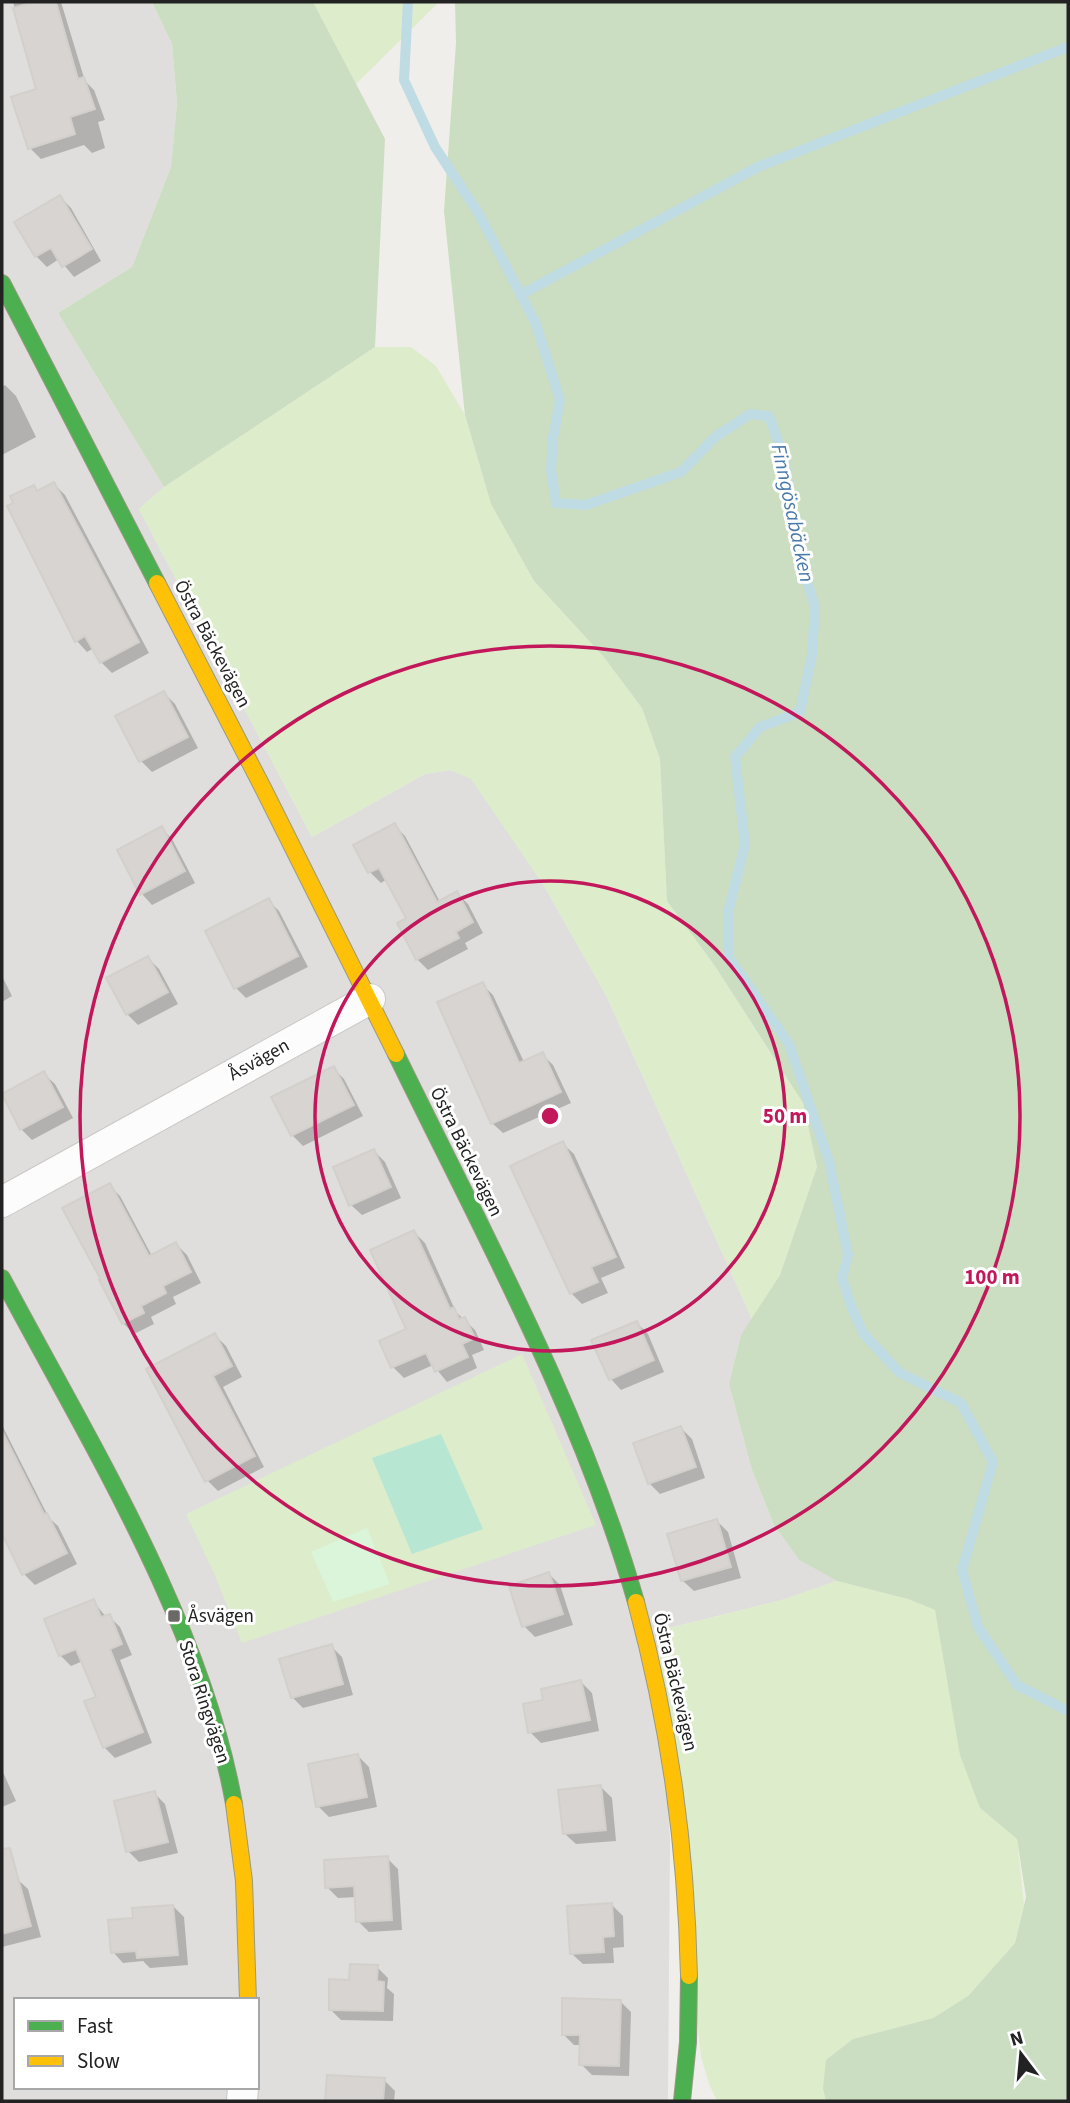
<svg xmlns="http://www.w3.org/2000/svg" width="1070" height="2103" font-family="'Source Sans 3',sans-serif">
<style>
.residential{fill:#dfdedc;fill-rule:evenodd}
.grass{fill:#ddeccb}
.forest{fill:#cbdec1}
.park{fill:#daf5da}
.pitch{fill:#b7e6d2}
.shadow{fill:#0003}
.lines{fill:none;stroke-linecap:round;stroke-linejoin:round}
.stream{stroke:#bfdbe3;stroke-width:10}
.building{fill:#d7d4d2;stroke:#d3d0cc;stroke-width:2}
.street-casing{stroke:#c9c8c7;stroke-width:32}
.fast-casing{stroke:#999a82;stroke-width:18}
.slow-casing{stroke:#999a82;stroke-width:18}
.street{stroke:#fdfcfc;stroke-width:30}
.fast{stroke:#4caf50;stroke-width:16}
.slow{stroke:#ffc107;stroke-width:16}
.ring{fill:none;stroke:#c2185b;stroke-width:3.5}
.poi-dot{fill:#6a6968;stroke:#fff;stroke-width:2.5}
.labels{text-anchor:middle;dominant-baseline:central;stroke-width:6;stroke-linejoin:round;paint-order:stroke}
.street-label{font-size:19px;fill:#222;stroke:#fff}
.poi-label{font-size:19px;fill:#222;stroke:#fff;text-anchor:start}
.water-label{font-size:21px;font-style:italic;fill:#4a7aab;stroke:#fff}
.centre{fill:#c2185b;stroke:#fff;stroke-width:3.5}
.ring-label{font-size:21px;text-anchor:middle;font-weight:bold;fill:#c2185b;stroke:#fff;stroke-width:6;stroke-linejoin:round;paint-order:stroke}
</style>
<rect width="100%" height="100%" fill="#f0eeeb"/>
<!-- residential -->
<path class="residential" d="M2,2H152L172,44L177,103L171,167L132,267L58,313L164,487L139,509L312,837L425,774L450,770L471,778L543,884L607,997L752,1319L741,1336L729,1384L752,1470L774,1525L799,1560L837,1581L782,1600L657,1631L670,1840L668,2101H2ZM16,2000H257V2087H16Z"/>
<!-- grass -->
<g class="grass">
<polygon points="313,2 439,2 356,84"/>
<polygon points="375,347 411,347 436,366 465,415 491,504 534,581 603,656 642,708 660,759 667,901 715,966 803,1103 817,1167 780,1275 752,1319 607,997 543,884 471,779 450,770 425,774 312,837 139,509 164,487"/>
<polygon points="522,1354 596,1525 242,1643 214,1573 186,1514"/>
<polygon points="837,1581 908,1599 935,1610 948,1679 980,1808 1017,1839 1024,1904 1015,1943 968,1996 933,2018 853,2039 823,2089 826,2101 717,2101 709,2084 701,2057 657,1631 782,1600"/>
</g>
<!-- forest -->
<g class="forest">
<polygon points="152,2 313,2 385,139 375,347 164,487 58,313 132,267 171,167 177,103 172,44"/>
<polygon points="455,2 1068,2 1068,2101 826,2101 823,2089 826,2060 853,2039 933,2018 968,1996 1015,1943 1026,1897 1017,1839 980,1808 960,1755 935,1610 908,1599 837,1581 799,1560 774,1525 752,1470 729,1384 741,1335 780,1275 817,1167 803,1103 715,966 667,901 660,759 642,708 603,656 534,581 491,504 465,415 444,211 456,43"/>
</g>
<!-- park -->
<polygon class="park" points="367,1528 390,1584 333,1602 311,1552"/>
<!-- pitch -->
<polygon class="pitch" points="441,1434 483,1529 412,1554 372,1458"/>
<!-- shadow -->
<g class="shadow">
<polygon points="13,2 61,2 85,81 94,90 105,120 98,122 105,148 92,153 84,145 41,159 30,148 61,81 34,73"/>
<polygon points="60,197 71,208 101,261 74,277 59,259 47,267 36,256"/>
<polygon points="5,385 16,396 36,437 2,455 2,387"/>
<polygon points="54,484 65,495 149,653 112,673 101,662 94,648 87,652 77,641 33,487 38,492"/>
<polygon points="164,693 175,704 198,748 152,772 141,761 118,717"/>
<polygon points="394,825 405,836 440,902 457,893 468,904 483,933 465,943 468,949 428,970 417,959 409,919 387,879 381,883 370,872 356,846"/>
<polygon points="161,828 172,839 195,883 152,905 142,894"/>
<polygon points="268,900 279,911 308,967 246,998 236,988"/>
<polygon points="148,958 159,969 178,1004 138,1025 127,1014"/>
<polygon points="2,976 12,996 2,1002"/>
<polygon points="482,984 493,995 524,1062 542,1054 553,1065 571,1103 503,1133 492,1123"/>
<polygon points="333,1068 344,1079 363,1116 303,1146 292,1135"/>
<polygon points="44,1074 55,1084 73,1118 32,1140 21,1129"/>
<polygon points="563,1144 574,1154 625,1268 601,1278 608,1293 582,1304 571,1293"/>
<polygon points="374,1151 385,1162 401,1198 362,1215 351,1205"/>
<polygon points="109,1185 120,1196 152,1256 176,1244 187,1255 201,1283 173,1297 176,1304 151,1317 154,1324 134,1334 123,1323"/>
<polygon points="414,1232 425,1243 456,1312 475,1330 484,1350 472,1355 477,1368 447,1382 433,1365 404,1378 393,1367 381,1342 408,1330"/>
<polygon points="637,1323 648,1334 664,1372 621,1390 611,1379 594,1341"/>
<polygon points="215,1335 226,1346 242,1377 223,1387 264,1467 218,1491 207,1480"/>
<polygon points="2,1425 49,1518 58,1526 77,1564 35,1585 24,1574 2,1530"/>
<polygon points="681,1428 692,1439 705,1478 660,1494 649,1483"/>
<polygon points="717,1521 728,1532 741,1578 694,1591 683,1581 669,1535"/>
<polygon points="549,1574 560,1585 573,1625 535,1637 524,1626"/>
<polygon points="93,1601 106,1617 109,1616 120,1627 132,1655 120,1660 152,1743 115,1758 104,1747 98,1698 83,1661 71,1666 60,1655"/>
<polygon points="331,1646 342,1657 353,1695 303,1708 292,1697"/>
<polygon points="581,1682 592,1693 599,1731 541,1743 530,1732 545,1701"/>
<polygon points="358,1756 369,1767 377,1807 329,1817 318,1806"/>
<polygon points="2,1770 16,1801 2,1807"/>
<polygon points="601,1787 612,1798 616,1841 576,1844 565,1834"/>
<polygon points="154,1793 165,1804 178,1853 139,1862 128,1851"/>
<polygon points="387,1858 398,1869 402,1930 369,1932 358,1921 357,1897 338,1898 327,1887"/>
<polygon points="2,1865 28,1889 41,1937 2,1947"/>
<polygon points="612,1905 623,1916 624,1947 613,1948 614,1963 583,1964 572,1954"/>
<polygon points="173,1906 184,1917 188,1965 150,1968 143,1961 123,1963 113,1952 135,1920"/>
<polygon points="377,1967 388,1978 387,1988 394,1994 393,2021 341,2020 330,2009 351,1982"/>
<polygon points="620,2001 631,2012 629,2076 592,2075 581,2064 581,2045 574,2045 563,2034"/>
<polygon points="328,2077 384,2080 395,2091 394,2101 327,2101"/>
</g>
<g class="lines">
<!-- stream -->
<g class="stream">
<polyline points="408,2 404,80 435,147 479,214 536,324 560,400 553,438 551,470 556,503 586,505 681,472 715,437 750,414 769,416 784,458 798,552 815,607 812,655 800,712 760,727 735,757 745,844 728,913 728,956 789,1044 829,1161 848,1255 842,1278 852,1308 863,1333 900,1373 961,1403 993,1462 962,1570 978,1627 1017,1685 1068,1711"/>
<polyline points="520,295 758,167 1068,47"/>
</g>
</g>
<!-- building -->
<g class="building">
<polygon points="33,2 56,2 78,79 84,77 95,109 70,117 75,134 28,149 11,97 36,89 13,8"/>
<polygon points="60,195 92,249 62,267 51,248 35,257 14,222"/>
<polygon points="54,482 139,642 100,663 85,636 75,642 7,506 13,503 10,496 34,485 37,491"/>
<polygon points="164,691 188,737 139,762 115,716"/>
<polygon points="395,823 437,902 457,891 473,922 456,932 459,938 416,960 397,923 406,918 379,868 368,873 353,845"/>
<polygon points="162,826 185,871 140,895 117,850"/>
<polygon points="269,898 298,956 234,989 205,931"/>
<polygon points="148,956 168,992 126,1015 106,978"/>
<polygon points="483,982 519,1063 543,1052 561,1092 491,1124 437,1002"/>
<polygon points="334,1066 354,1105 291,1136 271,1097"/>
<polygon points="44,1071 63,1107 20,1130 2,1094"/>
<polygon points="563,1141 616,1257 591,1267 598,1282 570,1294 510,1166"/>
<polygon points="374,1149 391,1187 349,1206 333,1167"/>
<polygon points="110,1183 149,1256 176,1242 191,1272 163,1286 166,1293 141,1306 144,1313 122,1324 99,1280 101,1280 62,1208"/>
<polygon points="414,1230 450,1309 454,1307 459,1319 465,1317 475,1338 462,1344 468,1357 435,1372 426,1353 391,1368 379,1341 406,1329 370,1250"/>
<polygon points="637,1321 654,1360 609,1380 591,1340"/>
<polygon points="215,1333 232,1366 213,1376 255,1456 205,1482 146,1369"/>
<polygon points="681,1426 696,1467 648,1484 633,1443"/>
<polygon points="2,1431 44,1514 47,1513 67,1553 22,1575 2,1534"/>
<polygon points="717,1519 731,1567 681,1581 667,1534"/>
<polygon points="549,1572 563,1614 522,1627 509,1586"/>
<polygon points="94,1599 101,1617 110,1614 122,1644 110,1649 143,1732 103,1748 84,1701 96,1697 76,1649 59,1656 44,1619"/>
<polygon points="332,1644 343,1684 291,1698 279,1659"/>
<polygon points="581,1680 590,1720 528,1733 523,1704 543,1700 541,1689"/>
<polygon points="358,1754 367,1797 316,1807 308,1764"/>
<polygon points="601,1785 606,1830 563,1834 558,1790"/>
<polygon points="155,1791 168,1842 126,1852 114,1801"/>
<polygon points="10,1848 31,1926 2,1934 2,1849"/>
<polygon points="388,1856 392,1920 356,1922 354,1886 325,1888 324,1860"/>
<polygon points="612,1903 614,1936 603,1937 604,1952 570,1954 567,1906"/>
<polygon points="173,1905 178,1955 137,1958 136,1951 111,1953 108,1920 133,1918 132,1908"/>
<polygon points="350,1964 378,1965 377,1981 384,1982 383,2011 329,2010 329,1979 349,1980"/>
<polygon points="562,1998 621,2000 619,2066 579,2065 580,2035 562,2035"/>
<polygon points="327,2075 385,2078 383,2101 325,2101"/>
</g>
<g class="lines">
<defs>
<g id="street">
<polyline points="2,1202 370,999"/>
<polyline points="242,2101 243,2087"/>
</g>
<g id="fast">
<polyline points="2,283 157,583"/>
<path d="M396,1054C483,1233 581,1410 636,1602"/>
<path d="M2,1278C88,1440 202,1622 234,1804"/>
<polyline points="682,2101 688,2042 689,1976"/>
</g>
<g id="slow">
<polyline points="157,583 263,788 396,1054"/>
<path d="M636,1602C670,1729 686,1845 689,1976"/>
<polyline points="234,1804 244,1881 248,2000"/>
</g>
</defs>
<!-- street casing -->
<use href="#street" class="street-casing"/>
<!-- fast casing -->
<use href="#fast" class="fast-casing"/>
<!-- slow casing -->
<use href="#slow" class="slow-casing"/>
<!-- street -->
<use href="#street" class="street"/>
<!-- fast -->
<use href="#fast" class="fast"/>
<!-- slow -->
<use href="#slow" class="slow"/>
</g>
<!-- distance rings -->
<g class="ring">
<circle cx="550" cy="1116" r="235"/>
<circle cx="550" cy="1116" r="470"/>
</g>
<!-- markers -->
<rect class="poi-dot" x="167" y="1609" width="14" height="14" rx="3.5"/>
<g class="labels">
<!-- street labels -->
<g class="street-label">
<text transform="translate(212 644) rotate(62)">Östra Bäckevägen</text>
<text transform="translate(259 1060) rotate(-29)">Åsvägen</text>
<text transform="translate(466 1152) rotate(64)">Östra Bäckevägen</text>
<text transform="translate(675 1682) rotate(77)">Östra Bäckevägen</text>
<text transform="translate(204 1702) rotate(72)">Stora Ringvägen</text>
</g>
<!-- poi labels -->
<g class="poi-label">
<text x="188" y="1616">Åsvägen</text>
</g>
<!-- water labels -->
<g class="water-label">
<text transform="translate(793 513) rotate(78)">Finngösabäcken</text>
</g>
</g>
<circle cx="550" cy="1116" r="10" class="centre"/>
<g class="ring-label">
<text x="785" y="1123">50 m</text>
<text x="992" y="1284">100 m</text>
</g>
<!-- border -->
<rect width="1070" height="2103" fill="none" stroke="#222222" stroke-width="7"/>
<!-- legend -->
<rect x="14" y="1998" width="245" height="91" fill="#ffffff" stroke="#a7a7a7" stroke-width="2"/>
<rect x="28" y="2021" width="35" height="10" fill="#4caf50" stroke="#a7a7a7" stroke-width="2"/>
<text x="77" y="2033" font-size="21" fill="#222222">Fast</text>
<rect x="28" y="2056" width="35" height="10" fill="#ffc107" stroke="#a7a7a7" stroke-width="2"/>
<text x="77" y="2068" font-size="21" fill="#222222">Slow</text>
<!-- north arrow -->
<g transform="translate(1021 2054) rotate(344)" stroke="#ffffff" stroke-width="5" paint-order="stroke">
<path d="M0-5L12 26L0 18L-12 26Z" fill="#222222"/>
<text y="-10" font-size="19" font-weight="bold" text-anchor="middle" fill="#222222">N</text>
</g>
</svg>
